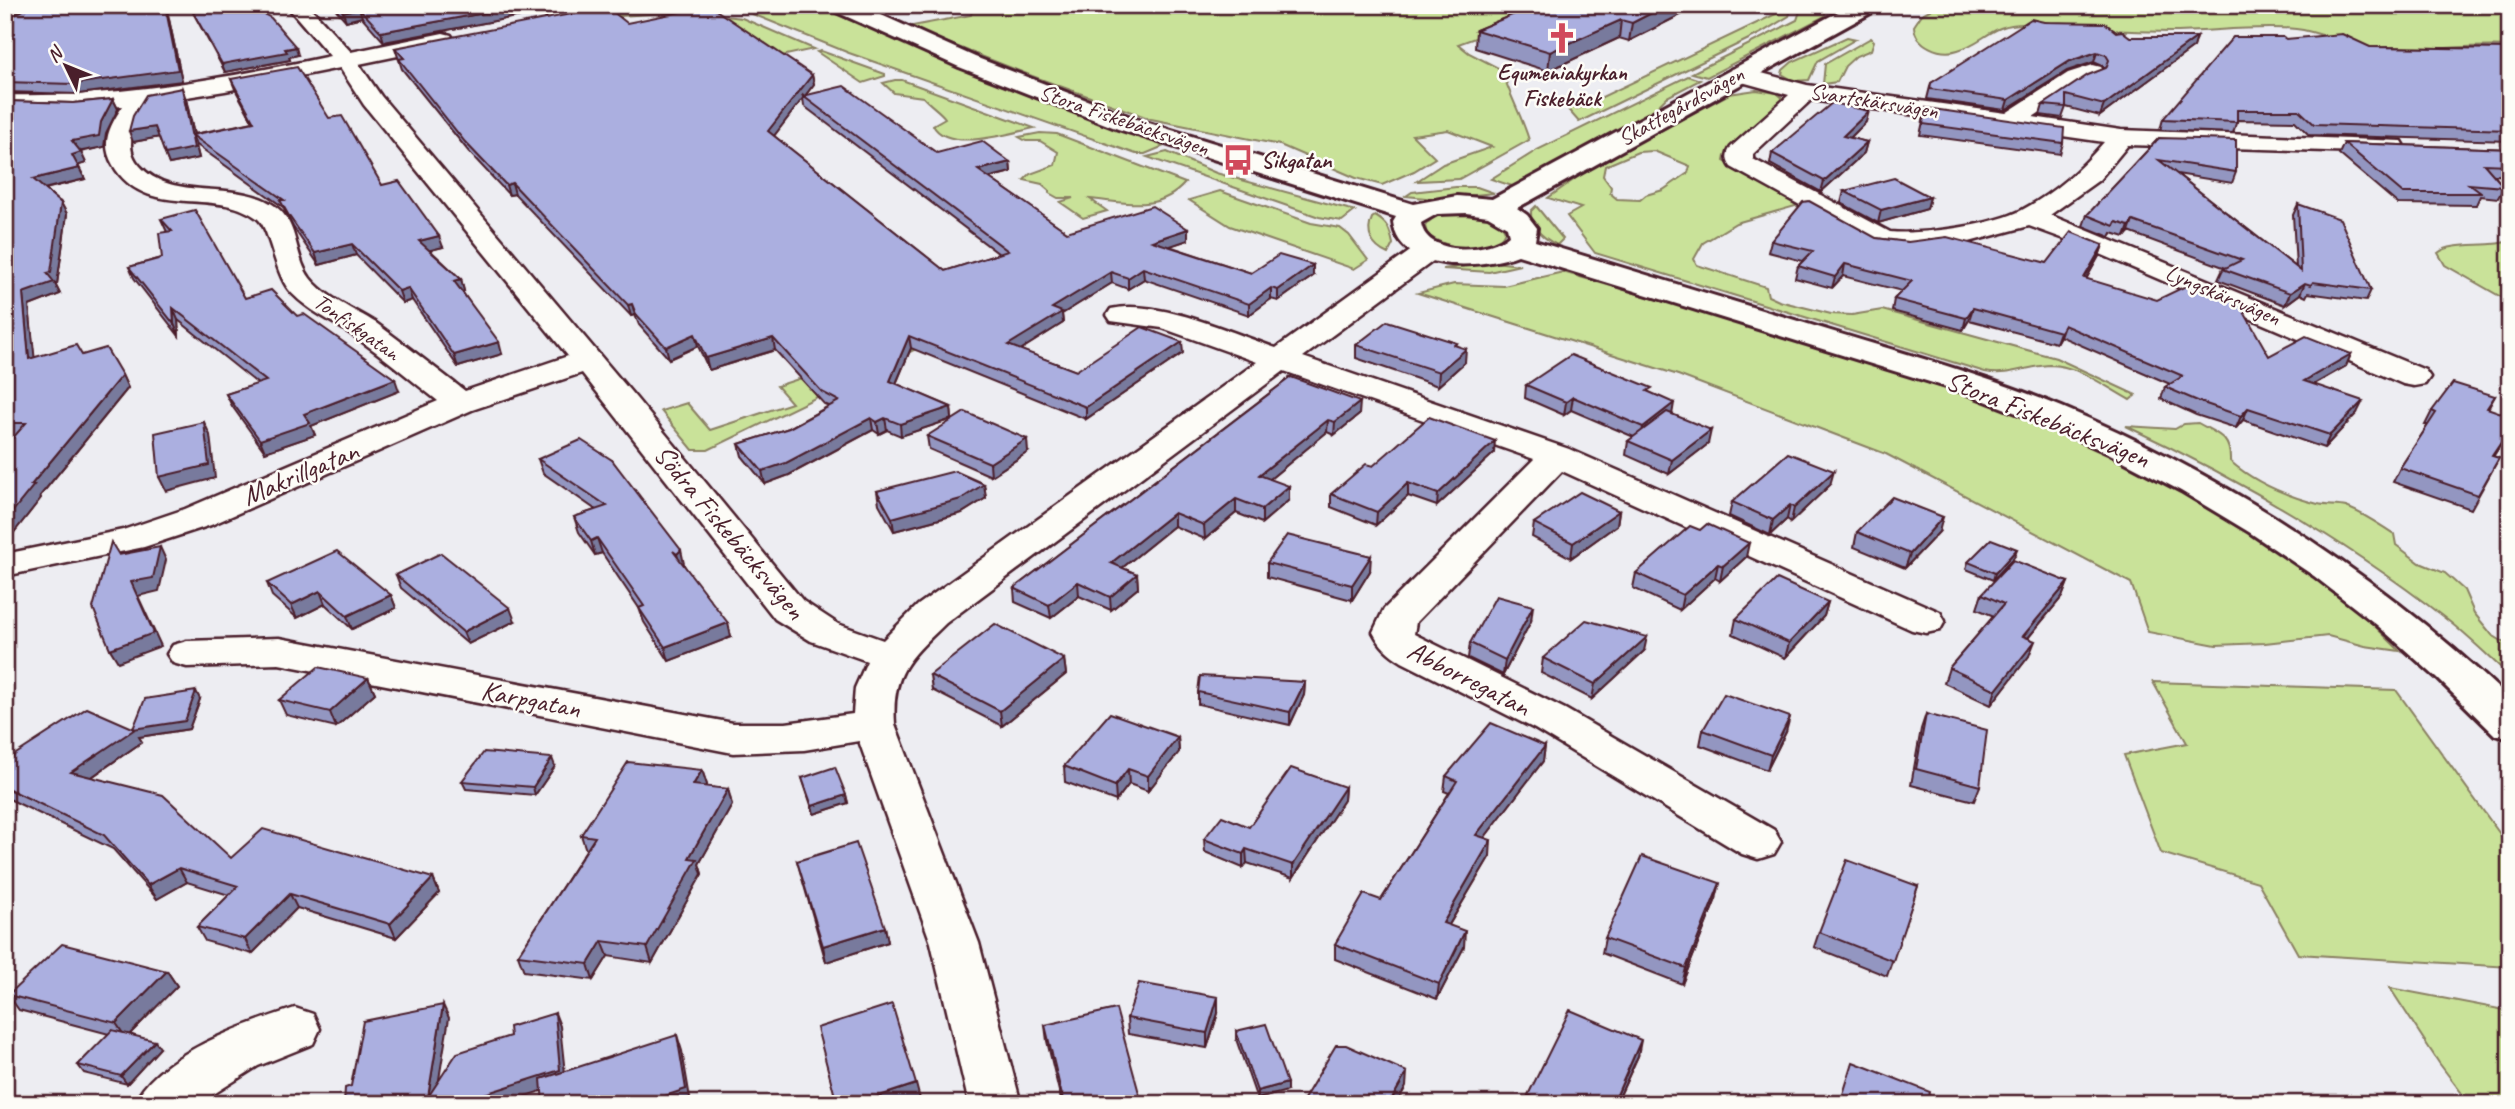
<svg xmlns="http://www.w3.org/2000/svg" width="2515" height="1109" font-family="Caveat,sans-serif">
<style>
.green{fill:#c9e299;stroke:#8a8062;stroke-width:2;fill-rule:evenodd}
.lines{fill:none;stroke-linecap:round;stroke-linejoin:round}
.minor-casing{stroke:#4a1f2b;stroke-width:5}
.tertiary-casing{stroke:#4a1f2b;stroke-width:6}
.minor{fill:#fdfcf7;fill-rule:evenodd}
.tertiary{fill:#fdfcf7;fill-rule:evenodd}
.wall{fill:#9396c1;stroke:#4a1f2b;stroke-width:2;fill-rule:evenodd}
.shaded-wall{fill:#787a9d;stroke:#4a1f2b;stroke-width:2}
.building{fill:#abafe0;stroke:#4a1f2b;stroke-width:2}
.labels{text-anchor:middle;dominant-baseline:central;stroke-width:5;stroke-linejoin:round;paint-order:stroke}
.far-poi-label{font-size:23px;font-weight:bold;fill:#4a1f2b;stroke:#fdfcf7}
.far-street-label{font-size:23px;fill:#4a1f2b;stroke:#fdfcf7}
.street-label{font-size:28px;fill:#4a1f2b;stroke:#fdfcf7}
</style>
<rect width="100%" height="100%" fill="#ededf2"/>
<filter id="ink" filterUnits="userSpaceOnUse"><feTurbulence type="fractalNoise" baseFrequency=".0143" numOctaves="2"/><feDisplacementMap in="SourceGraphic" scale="14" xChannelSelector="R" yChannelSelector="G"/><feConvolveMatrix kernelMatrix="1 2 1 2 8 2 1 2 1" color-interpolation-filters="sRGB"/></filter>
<g filter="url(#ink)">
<!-- green -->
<g class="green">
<polygon points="643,5 714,5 716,7 712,10 588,18"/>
<polygon points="730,5 814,5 1061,108 1164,146 1145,154 1136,154 849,53"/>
<path d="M960,5H1540L1500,29L1458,44L1469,53L1502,70C1509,95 1522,116 1529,140L1459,179L1417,181L1443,164L1492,147L1448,130L1412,135L1435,158L1414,171L1382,185L1356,178L1280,145L1151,119L1032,76L907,27L971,15L972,11Z"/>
<polygon points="1784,5 1793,5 1789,16 1761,33 1579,122 1564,105 1577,109 1778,13"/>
<polygon points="1802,5 1820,5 1825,9 1825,16 1707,77 1692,73 1797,20"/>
<path d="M1939,5H2510V47C2461,44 2411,54 2362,47C2340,44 2320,31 2296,29C2253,25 2211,32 2169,32C2121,32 2073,27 2026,24C1992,23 1985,42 1958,50C1940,56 1915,45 1914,26L1922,14Z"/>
<polygon points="718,15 742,18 814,49 777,57"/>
<polygon points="1847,37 1856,39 1818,61 1809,80 1794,81 1782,74 1783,70 1792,62"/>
<polygon points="1871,38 1874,41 1871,50 1856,56 1845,66 1837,82 1823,84 1825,64"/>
<polygon points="821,51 885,74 885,76 863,83 817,52"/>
<polygon points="1688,76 1700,80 1667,97 1641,123 1623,133 1515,187 1491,179 1537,150"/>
<path d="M895,80H902L1034,128C1012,133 947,153 933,125L945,118C941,112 930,105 923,97L894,93L883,83Z"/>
<path d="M1756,90L1777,93L1787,102L1725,156L1724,161L1799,205L1736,223L1703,243L1694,259L1697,265L1766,287L1768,296L1779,301L1831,314L1852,315L1882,310L2056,358L2136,395L2130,400C2106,387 2078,365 2049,365C2026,366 2008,377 1985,372L1595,253L1567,216L1581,208L1548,198L1589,169L1729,94ZM1654,151L1690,166L1688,173L1663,190L1646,195L1640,200L1617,199L1610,193L1611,187L1603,176L1605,166L1638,152Z"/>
<path d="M1040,133L1057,134L1185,183C1159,213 1124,202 1090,199L1107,211L1083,218L1060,202L1073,198H1058L1049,193V190L1042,184L1024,180L1030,174L1055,165L1058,152L1040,141H1026L1019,137Z"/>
<polygon points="1167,152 1216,173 1355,211 1342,221 1319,217 1147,157"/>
<polygon points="1456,187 1477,187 1494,193 1436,199 1406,196 1412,192"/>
<polygon points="1220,191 1311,223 1340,228 1349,235 1368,260 1354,269 1230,226 1189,200"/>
<path d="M1536,206L1563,239L1557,245C1543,238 1530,227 1531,211Z"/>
<path d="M1467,212C1482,215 1498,216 1505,231C1495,258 1444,249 1427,234L1425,226C1435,212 1451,213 1467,212Z"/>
<path d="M1375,216C1388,223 1390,230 1393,244L1388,254C1372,247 1365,234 1372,218Z"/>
<path d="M2510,241V302L2445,265L2438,253C2452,241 2489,248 2510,241Z"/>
<polygon points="1494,262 1520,265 1489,272 1443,269"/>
<polygon points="1563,272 1786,337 1996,405 2088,440 2215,505 2327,579 2400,651 2365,646 2328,636 2265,643 2216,645 2148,632 2131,583 1886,454 1678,375 1418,293 1454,284 1504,286"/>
<polygon points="942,332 949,333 708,450 693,450 661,411 687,403 710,430 792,403 777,386"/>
<path d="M2198,423C2217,434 2231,436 2230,461C2255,483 2287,496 2318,504C2327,506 2337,505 2346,507C2363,513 2378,524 2394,534L2396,545L2420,563L2445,573L2464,590L2474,613L2492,635L2510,646V676C2489,657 2468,636 2446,619C2347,542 2239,479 2126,426L2175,429L2184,424Z"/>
<polygon points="2153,682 2396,690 2510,848 2510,967 2298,954 2258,882 2161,853 2124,755 2187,743"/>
<polygon points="2390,988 2510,1011 2510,1104 2470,1104 2439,1063"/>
</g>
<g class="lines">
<defs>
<g id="minor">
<path d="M286,5H308L351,52L443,33L451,35L454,40L451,45L359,64L381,96L636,398L803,601L838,624L883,640L918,605L1257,362L1162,328L1111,321L1107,315L1111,309C1156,298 1233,333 1276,348L1420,244L1430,242L1440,244L1444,250L1440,256L1303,357L1569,449L1940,612L1945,621L1940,630L1926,633L1912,630L1562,471L1416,622L1414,634L1565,709L1774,830L1781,842L1774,854L1758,859L1742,854L1535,729L1402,662C1388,653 1381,647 1373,632L1384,609L1534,459L1284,371L946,623C911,657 891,672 895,724L979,943L1021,1104H969L931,943L859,741L804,750L733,753L279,664L187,667L173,663L167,654L173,645L187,641L279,638L733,723H786L853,714L855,688L867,661L811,641L775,619L582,373L472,410L211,525L144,547L5,576V554L123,530L185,509L438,401C410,379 383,356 354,336C333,321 306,310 289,290C274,271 270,228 257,218C214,186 146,221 113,165C100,143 110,125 123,106L59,110L5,109V95C116,98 222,79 330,56ZM340,68L364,105L568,356L465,391C435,368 406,345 376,323C354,309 326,298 310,278C294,257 299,223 275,206C236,178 173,203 140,166C121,146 136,122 148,103L225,91Z"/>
<polygon points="589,5 631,5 628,9 558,24 551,22 547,18 551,14"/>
<path d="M2093,65L2101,67L2104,72L2101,77L2084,83L2033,117L2121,130L2402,141L2405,146L2402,151L2393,153L2128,145L2099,180L2050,215L2425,370L2430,377L2425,384L2414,386L2403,384L2070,241L2029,226L1969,242L1905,250L1884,248L1874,246L1731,167C1726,160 1726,154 1731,147L1789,95L1731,79L1728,74L1731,69L1739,67L1807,85L2006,113L2068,73ZM1811,100L2104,142C2081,169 2054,193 2022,210C1994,225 1922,235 1890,232L1753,159V154Z"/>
<path d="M295,1008L313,1014L320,1029L313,1044L258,1066L198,1104H134C158,1053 244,1025 295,1008Z"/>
</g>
<path id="tertiary" d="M829,5H859L975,57L1136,119L1413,204L1457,196L1492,199L1851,5H1879L1876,10L1517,208L1527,215L1537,228L1535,241C1638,272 1741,304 1844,335C1917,357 1992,378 2062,407C2229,477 2378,575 2510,699V739L2495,735L2437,678L2377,625L2314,576L2249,532L2181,491L2110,454L2037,421L1962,392L1518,255C1482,269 1399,274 1393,222L1396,217L1118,129L959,67L832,10ZM1466,213L1488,216L1507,227L1509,235C1489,253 1426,257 1421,223L1437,214Z"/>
</defs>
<!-- minor casing -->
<use href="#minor" class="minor-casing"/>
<!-- tertiary casing -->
<use href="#tertiary" class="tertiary-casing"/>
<!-- minor -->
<use href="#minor" class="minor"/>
<!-- tertiary -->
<use href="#tertiary" class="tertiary"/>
</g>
<!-- wall -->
<g class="wall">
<polygon points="33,5 166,5 182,81 78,94 5,92 5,18 8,18"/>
<polygon points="189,5 263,5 264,14 298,55 289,57 290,60 225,72"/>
<polygon points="332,5 578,5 384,42 362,17 346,21"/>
<polygon points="1536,5 1700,5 1629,41 1619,38 1548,71 1475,48 1476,30"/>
<polygon points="2044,22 2116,32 2130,37 2197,37 2194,47 2100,116 2066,107 2062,118 2040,115 2043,105 2105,69 2103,66 2094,62 2067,71 2005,110 1927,99 1931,83"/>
<path d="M627,23L812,75L814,84L805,96L937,153L1010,162L1011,172L989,178L1067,232L1188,240L1169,246L1251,273L1313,276L1278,301L1271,299L1249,315L1144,279L1128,289L1112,283L1062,314L1063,323L1020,350L1076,371L1183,353L1086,419L911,348L896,384L951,407L952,419L901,436L887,430L879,434L873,430L789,475L765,484L742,456L739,444L789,428L829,406L824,404L775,350L709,370L698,346L669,359L639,325L635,315L631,316L515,194L509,195L469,152L402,69L395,48ZM803,98L804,106L999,254L945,271L774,136Z"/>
<polygon points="2286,39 2370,47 2510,49 2510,141 2309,135 2295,121 2237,120 2233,133 2160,130 2163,119"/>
<polygon points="231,79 329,118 382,185 443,247 430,250 461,279 464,291 462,291 502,354 458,367 412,300 403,303 356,255 319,265 293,227 283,207 197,145 195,142 199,158 169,164 159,137 133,142 186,99 194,134 253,122 235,89"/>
<polygon points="113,99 118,109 106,133 104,147 80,152 86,163 78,165 85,179 45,189 61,203 67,214 57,284 55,284 60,294 29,306 34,357 82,355 122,375 128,388 40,496 41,498 8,540 5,541 5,447 15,436 5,436 5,101 73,103"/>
<polygon points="1926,108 2063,143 2060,154 1920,135"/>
<polygon points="1866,122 1850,138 1867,142 1864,153 1821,192 1770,164 1772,153"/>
<polygon points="2159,138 2236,172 2232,183 2177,174 2296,267 2293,215 2298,204 2371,290 2366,301 2308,293 2306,297 2300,294 2285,305 2218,280 2223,269 2226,268 2129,232 2125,237 2112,233 2110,237 2083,226 2087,215"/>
<polygon points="2344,143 2510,149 2510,176 2494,175 2504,187 2498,198 2480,196 2476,205 2398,204 2339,154"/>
<polygon points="1844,191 1930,197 1927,209 1878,223 1841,203"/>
<polygon points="161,219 245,298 297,316 399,391 311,426 315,435 265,452 232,406 226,394 258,384 178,320 179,336 134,278 129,267 162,258 167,232"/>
<polygon points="1876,238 2047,263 2103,245 2099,256 2086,279 2269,356 2351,354 2346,366 2314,384 2357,413 2324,448 2243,420 2236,428 2196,415 2161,399 2165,387 2170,384 2060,336 2056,343 1969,320 1963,330 1892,311 1894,299 1902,291 1843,276 1832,288 1795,278 1798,266 1803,261 1768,252 1771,241"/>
<polygon points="1356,345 1457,346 1465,362 1438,386 1356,358"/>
<polygon points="1291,377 1359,415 1334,435 1327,432 1270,479 1289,500 1262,523 1236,513 1205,539 1174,526 1122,568 1137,574 1138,588 1111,610 1079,596 1051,618 1015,602 1014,588"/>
<polygon points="1526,385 1651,393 1672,414 1708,444 1669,474 1626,455 1628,441 1634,437 1571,410 1564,415 1525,398"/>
<polygon points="2495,396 2488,409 2493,456 2499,458 2471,509 2393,482 2400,468 2428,425 2425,425 2432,411"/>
<polygon points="927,436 1028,452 991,476 929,449"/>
<polygon points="1494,453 1437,506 1408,496 1376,525 1331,507 1331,494"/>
<polygon points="538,459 612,460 684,564 684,565 731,637 669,661 644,622 639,608 602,553 595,555 579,532 574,517 596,510 543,473"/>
<polygon points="984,484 986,498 962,513 894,531 879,504 877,491"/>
<polygon points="1830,485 1791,522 1787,519 1770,535 1729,516 1732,502"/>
<polygon points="1619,511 1617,525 1571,558 1532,537 1534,523"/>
<polygon points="1857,532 1939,532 1905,568 1854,547"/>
<polygon points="1746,557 1720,581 1715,578 1680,610 1633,588 1636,573"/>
<polygon points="2014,557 1993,580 1966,569 1968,562"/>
<polygon points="1267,563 1370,571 1352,600 1267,577"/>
<polygon points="396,575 515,621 468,644 401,588"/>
<polygon points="2068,582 2062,597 2028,638 2029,656 1991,705 1944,683 1949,668 1994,616 1977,609 1982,594"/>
<polygon points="267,583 391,595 396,608 352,629 325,604 297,618 272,596"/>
<polygon points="1828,602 1824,616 1785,658 1733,634 1736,619"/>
<polygon points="1531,621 1503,675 1468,658 1470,643"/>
<polygon points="1644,651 1592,699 1541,673 1543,658"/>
<polygon points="1064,659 1066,674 1002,726 932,690 930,675"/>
<polygon points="368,678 375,693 336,727 286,715 279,700"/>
<polygon points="1305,682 1304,695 1290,725 1198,704 1198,692"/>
<polygon points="200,699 189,729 139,737 142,742 92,777 231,858 433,878 439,893 396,938 297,908 252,954 205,941 197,927 229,895 187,882 157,899 113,849 5,797 5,761 134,728"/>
<polygon points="1926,714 1980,786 1974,801 1911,785 1921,729"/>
<polygon points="1703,730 1786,732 1767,770 1700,745"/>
<polygon points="1178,737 1179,752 1148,791 1129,784 1116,801 1065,782 1064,766"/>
<polygon points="1545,746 1543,761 1484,838 1490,856 1449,925 1464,947 1437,999 1335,959 1335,944 1381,900 1449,793 1444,791 1446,776"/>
<polygon points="555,766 535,795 466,789 462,781"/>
<polygon points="702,770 707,785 706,787 728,789 732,805 699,864 702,874 652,963 608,956 593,980 524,971 518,955 586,850 581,835"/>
<polygon points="802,778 846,795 848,803 814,814"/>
<polygon points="1345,787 1344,800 1293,878 1247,863 1243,868 1205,852 1204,839 1249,827"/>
<polygon points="797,861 885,927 888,942 826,962"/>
<polygon points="1918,886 1887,976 1814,947 1819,932"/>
<polygon points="1716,899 1682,984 1602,953 1605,938"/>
<polygon points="167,971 177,986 130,1034 160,1048 127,1084 84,1073 78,1065 109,1034 19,1010 8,995"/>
<polygon points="1218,1013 1207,1048 1128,1034 1127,1018"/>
<polygon points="1045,1025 1142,1104 1062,1104 1047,1041"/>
<polygon points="1236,1031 1287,1091 1257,1099 1236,1039"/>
<polygon points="1638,1056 1616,1104 1527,1104 1528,1095"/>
</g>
<!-- shaded-wall -->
<g class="shaded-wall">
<polygon points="165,5 167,10 182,81 78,94 73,84"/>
<polygon points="528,5 578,5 384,42 381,32"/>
<polygon points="1667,5 1700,5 1629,41 1632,23"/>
<polygon points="359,8 362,17 346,21 343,12"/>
<polygon points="1621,20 1619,38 1548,71 1550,52"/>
<polygon points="2197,37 2194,47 2100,116 2104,105"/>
<polygon points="296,47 298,55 289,57 290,60 225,72 222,64"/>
<polygon points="2097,52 2094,62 2067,71 2005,110 2008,100 2070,61"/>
<polygon points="812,75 814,84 804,97 803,96 803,98 770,141 768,131"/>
<polygon points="182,88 186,99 194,136 192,135 195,142 199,158 169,164 165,154"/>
<polygon points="113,99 118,109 106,133 104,147 77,152 72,141 101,122"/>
<polygon points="1869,111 1866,122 1841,147 1843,136"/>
<polygon points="155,127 160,137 133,142 129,131"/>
<polygon points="1867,142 1864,153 1821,192 1824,181"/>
<polygon points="81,152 86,163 77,166 72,155"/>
<polygon points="1010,162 1011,172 979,180 978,170"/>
<polygon points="79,168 85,179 39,190 33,179"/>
<polygon points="512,183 515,194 509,195 506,185"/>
<polygon points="1930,197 1927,209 1878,223 1881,210"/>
<polygon points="61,203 67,214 57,284 55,284 60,294 29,306 36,371 29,359 23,293 47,273"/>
<polygon points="2133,221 2129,232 2125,237 2129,226"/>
<polygon points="1188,229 1188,240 1153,252 1152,241"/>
<polygon points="439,236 443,247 423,252 419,241"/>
<polygon points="352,244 356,255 319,265 315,253"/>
<polygon points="2103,245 2099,256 2080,290 2084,278"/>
<polygon points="1845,264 1843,276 1832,288 1835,277"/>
<polygon points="1313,265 1313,276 1278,301 1278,290"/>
<polygon points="1143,268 1144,279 1128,289 1128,278"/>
<polygon points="1111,272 1112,283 1062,314 1063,323 1009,357 1008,345 1052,308"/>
<polygon points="461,279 464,291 458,293 454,281"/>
<polygon points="2305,283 2300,294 2285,305 2290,293"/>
<polygon points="408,288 412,300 403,303 399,291"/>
<polygon points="1271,288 1271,299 1249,315 1249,304"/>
<polygon points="632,304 635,315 631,316 628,305"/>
<polygon points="173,308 178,320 179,336 174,324"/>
<polygon points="1973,308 1969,320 1963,330 1966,318"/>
<polygon points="2064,325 2060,336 2056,343 2060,332"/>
<polygon points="695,334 698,346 669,359 666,347"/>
<polygon points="909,336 911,348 892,393 890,381"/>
<polygon points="773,338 775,350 709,370 706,358"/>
<polygon points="499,342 502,354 458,367 454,355"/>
<polygon points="1182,342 1183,353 1086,419 1086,407"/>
<polygon points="1466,349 1465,362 1438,386 1439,372"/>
<polygon points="2351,354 2346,366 2299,393 2304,381"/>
<polygon points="122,375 128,388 40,496 41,498 8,540 5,535 5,521 31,485"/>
<polygon points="395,379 399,391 311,426 315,435 265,452 260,440 304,414"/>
<polygon points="1573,397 1571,410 1564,415 1566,402"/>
<polygon points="2363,401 2357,413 2324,448 2330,435"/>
<polygon points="1360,402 1359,415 1334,435 1335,422"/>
<polygon points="1674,403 1672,415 1641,440 1643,427"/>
<polygon points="951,407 952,419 901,436 900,424"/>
<polygon points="2248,408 2243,420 2236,428 2241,416"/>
<polygon points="871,418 873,430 789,475 765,484 762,471"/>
<polygon points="885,418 887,430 879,434 877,422"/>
<polygon points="1328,420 1327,432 1259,488 1259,475"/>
<polygon points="204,422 210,435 215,478 166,491 159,477"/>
<polygon points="2510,429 2510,431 2485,469 2492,456"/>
<polygon points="1711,430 1708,444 1669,474 1672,460"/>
<polygon points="1027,439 1028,452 991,476 990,463"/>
<polygon points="1495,441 1494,453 1437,506 1438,494"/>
<polygon points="1834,471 1830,485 1791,522 1794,508"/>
<polygon points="1408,483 1408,496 1376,525 1377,512"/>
<polygon points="984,484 986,498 962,513 894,531 892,518"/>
<polygon points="1289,486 1289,500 1262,523 1262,509"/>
<polygon points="1236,499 1236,513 1205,539 1204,525"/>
<polygon points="1790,505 1787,519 1770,535 1773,520"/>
<polygon points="1619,511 1617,525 1571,558 1573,543"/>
<polygon points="1174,513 1174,526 1112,576 1111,563"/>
<polygon points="1943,517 1939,532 1905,568 1910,554"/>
<polygon points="597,538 602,553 595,555 591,541"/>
<polygon points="1749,543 1746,557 1720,581 1723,566"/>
<polygon points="160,547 166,560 159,591 138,596 161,646 118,662 110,649 131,582"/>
<polygon points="2017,549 2014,557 1993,580 1995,573"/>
<polygon points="681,550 684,564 681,568 677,554"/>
<polygon points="1371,556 1370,571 1352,600 1352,585"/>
<polygon points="1718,564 1715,578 1680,610 1683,595"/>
<polygon points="1137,574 1138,588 1111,610 1110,597"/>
<polygon points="1078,582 1079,596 1051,618 1049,605"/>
<polygon points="2068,582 2062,597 2017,651 2023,636"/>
<polygon points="320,591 325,604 297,618 291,605"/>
<polygon points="391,595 396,608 352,629 347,616"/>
<polygon points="1828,602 1824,616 1785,658 1789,643"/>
<polygon points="1533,606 1531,621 1503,675 1505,660"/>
<polygon points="510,608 515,621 468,644 463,632"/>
<polygon points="728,623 731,637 669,661 665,647"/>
<polygon points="1647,637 1644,651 1592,699 1595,684"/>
<polygon points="2035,641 2029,656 1991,705 1996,690"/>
<polygon points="1064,659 1066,674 1002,726 1000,711"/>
<polygon points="368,678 375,693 336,727 330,712"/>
<polygon points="1305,682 1304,695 1290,725 1290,712"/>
<polygon points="196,691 200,699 189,729 139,737 142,742 80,785 71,772 133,729"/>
<polygon points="1790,717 1786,732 1767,770 1771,755"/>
<polygon points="1178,737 1179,752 1148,791 1148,776"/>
<polygon points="1545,746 1543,761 1475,850 1476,835"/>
<polygon points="552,758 555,766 535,795 533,787"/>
<polygon points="1128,769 1129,784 1116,801 1115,786"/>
<polygon points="702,770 707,785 698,801 693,785"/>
<polygon points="1345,787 1344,800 1293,878 1293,865"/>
<polygon points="728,789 732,805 699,864 702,874 652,963 647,947 689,858"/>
<polygon points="846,795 848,803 814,814 812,806"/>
<polygon points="1491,840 1490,856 1441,938 1443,923"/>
<polygon points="1246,849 1247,863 1243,868 1243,854"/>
<polygon points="179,868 187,882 157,899 148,885"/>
<polygon points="433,878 439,893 396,938 390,924"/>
<polygon points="1720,883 1716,899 1682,984 1686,968"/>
<polygon points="290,894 297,908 252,954 245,939"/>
<polygon points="885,927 888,942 826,962 823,946"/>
<polygon points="1465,931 1464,947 1437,999 1439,984"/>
<polygon points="602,941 608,956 593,980 588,964"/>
<polygon points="167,971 177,986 126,1038 116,1023"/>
<polygon points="1218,997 1218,1013 1207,1048 1207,1033"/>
<polygon points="443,1005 449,1018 435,1104 428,1097"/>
<polygon points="555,1013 560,1026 566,1083 501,1104 476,1104 475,1097"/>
<polygon points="677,1035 682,1051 691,1104 641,1104"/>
<polygon points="1641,1040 1638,1056 1616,1104 1613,1104"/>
<polygon points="155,1041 160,1048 127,1084 121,1076"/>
<polygon points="1407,1072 1406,1087 1396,1104 1389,1104"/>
<polygon points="1287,1083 1287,1091 1257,1099 1257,1091"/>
<polygon points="916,1084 920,1099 906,1104 855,1104"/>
</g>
<!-- building -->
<g class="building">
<polygon points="33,5 165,5 178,70 73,84 5,82 5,18 8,18"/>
<polygon points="189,5 261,5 262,13 271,18 296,47 285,49 287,52 222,64"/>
<polygon points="337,5 528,5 381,32 359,8 343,12"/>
<polygon points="1536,5 1667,5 1632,23 1621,20 1550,52 1476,30"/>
<polygon points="710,6 812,75 768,131 945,271 1008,251 803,96 844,86 937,153 982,141 1010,162 978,170 1067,232 1152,206 1188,229 1152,241 1251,273 1279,255 1313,265 1278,290 1271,288 1249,304 1143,268 1128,278 1111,272 1052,308 1062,312 1008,345 1076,371 1142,327 1182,342 1086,407 909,336 890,381 951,407 900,424 885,418 877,422 871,418 786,463 762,471 739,444 789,428 839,401 822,392 773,338 706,358 695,334 666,347 636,314 632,304 628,305 512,183 506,185 465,142 399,59 404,58 395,48 607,7 627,23"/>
<polygon points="2031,19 2044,22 2105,23 2116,32 2122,31 2130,37 2197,37 2104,105 2066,95 2066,107 2043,105 2088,75 2106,68 2109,60 2106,55 2097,52 2070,61 2008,100 1930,89 1931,83"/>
<polygon points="2342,34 2370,47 2510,49 2510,130 2314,124 2299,110 2237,110 2237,122 2163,119 2233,37 2283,37 2286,39"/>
<polygon points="297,67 329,118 342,116 382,185 399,181 439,236 419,241 461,279 454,281 499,342 454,355 408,288 399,291 352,244 315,253 289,216 280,200 284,200 192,135 254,122 231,79"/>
<polygon points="182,88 194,148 165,154 155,127 129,131 133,116 146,95"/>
<polygon points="113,99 101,122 99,136 72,141 81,152 72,155 79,168 33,179 61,203 51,272 47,273 54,282 23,293 29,359 76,345 82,355 106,348 122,375 31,485 34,485 5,521 5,447 26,423 5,423 5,101 73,103"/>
<polygon points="1832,103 1869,111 1843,136 1867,142 1824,181 1772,153"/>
<polygon points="1926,108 2064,128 2063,143 1923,124"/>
<polygon points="2159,138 2236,140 2236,172 2159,160 2301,271 2298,204 2340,219 2371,290 2313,282 2311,285 2305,283 2290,293 2223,269 2242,260 2133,221 2129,226 2116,222 2114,226 2087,215"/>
<polygon points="2344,143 2510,149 2510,165 2484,164 2504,187 2469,184 2481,193 2403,193"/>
<polygon points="1894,178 1930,197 1881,210 1844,191"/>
<polygon points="1809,201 1876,238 1908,242 1947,237 2047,263 2071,232 2103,245 2084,278 2157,300 2192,283 2239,303 2269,356 2306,336 2351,354 2304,381 2363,401 2330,435 2248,408 2241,416 2200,402 2165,387 2183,376 2064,325 2060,332 1973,308 1966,318 1894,299 1912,281 1845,264 1835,277 1798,266 1813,251 1771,241 1803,202"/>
<polygon points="195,210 245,298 271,290 297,316 304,314 395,379 304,414 310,423 260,440 226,394 266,381 173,308 174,324 129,267 162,258 159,233 172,231 161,219"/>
<polygon points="1387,321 1457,343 1454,345 1466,349 1439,372 1356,345"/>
<polygon points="1571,355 1652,388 1647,391 1674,403 1643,427 1573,397 1566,402 1526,385"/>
<polygon points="1291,377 1360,402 1335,422 1328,420 1259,475 1289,486 1262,509 1236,499 1204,525 1174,513 1111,563 1137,574 1110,597 1078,582 1049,605 1014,588"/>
<polygon points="2453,383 2495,396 2487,408 2510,416 2510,429 2492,456 2499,458 2478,495 2400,468 2436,413 2432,411"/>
<polygon points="965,412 1027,439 990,463 927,436"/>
<polygon points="1667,412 1711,430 1672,460 1628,441"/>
<polygon points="1429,417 1495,441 1438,494 1408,483 1377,512 1331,494 1366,464 1373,466"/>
<polygon points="204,422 209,465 159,477 155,433"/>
<polygon points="581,440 612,460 681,550 677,554 673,551 728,623 665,647 639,608 644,606 597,538 591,541 574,517 607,506 538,459"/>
<polygon points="1788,453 1834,471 1794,508 1790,505 1773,520 1732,502"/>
<polygon points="955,471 984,484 961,499 892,518 877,491"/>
<polygon points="1580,492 1619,511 1573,543 1534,523"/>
<polygon points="1892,497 1943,517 1910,554 1857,532"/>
<polygon points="1707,524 1749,543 1723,566 1718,564 1683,595 1636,573 1690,526 1700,530"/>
<polygon points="1287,535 1371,556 1352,585 1267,563"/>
<polygon points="1991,539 2017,549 1995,573 1968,562"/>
<polygon points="111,542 119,555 160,547 153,578 131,582 154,633 110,649 93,608"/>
<polygon points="337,551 391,595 347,616 320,591 291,605 267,583"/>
<polygon points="441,553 510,608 463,632 396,575"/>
<polygon points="2013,560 2068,582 2023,636 2035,641 1996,690 1949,668 2004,604 1982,594"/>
<polygon points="1777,579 1828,602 1789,643 1736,619"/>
<polygon points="1496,596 1533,606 1505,660 1470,643"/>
<polygon points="1586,620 1647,637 1595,684 1543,658"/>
<polygon points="995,624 1064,659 1000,711 930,675"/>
<polygon points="318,667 368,678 330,712 279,700"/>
<polygon points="1200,676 1305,682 1290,712 1198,692"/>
<polygon points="196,691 185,721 133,729 145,699"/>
<polygon points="1724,694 1790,717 1771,755 1703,730"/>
<polygon points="87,708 135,729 71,772 163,795 231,858 263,829 433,878 390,924 290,894 245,939 197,927 238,886 179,868 148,885 104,835 5,787 5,761"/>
<polygon points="1110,713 1178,737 1148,776 1128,769 1115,786 1064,766"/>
<polygon points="1926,714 1987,730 1980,786 1916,769"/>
<polygon points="1491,723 1545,746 1476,835 1491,840 1443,923 1465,931 1439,984 1335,944 1364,894 1381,900 1457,781 1446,776"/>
<polygon points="484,752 552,758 533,787 462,781"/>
<polygon points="628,762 702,770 693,785 728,789 689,858 697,859 647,947 602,941 588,964 518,955 595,837 581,835"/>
<polygon points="835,767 846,795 812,806 802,778"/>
<polygon points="1291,768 1345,787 1293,865 1246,849 1243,854 1204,839 1222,816 1249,827"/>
<polygon points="856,843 885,927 823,946 797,861"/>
<polygon points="1642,856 1720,883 1686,968 1605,938"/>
<polygon points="1847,860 1918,886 1893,961 1819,932"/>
<polygon points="62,944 167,971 116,1023 8,995"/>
<polygon points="1139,983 1218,997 1207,1033 1127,1018"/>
<polygon points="892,1004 916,1084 855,1104 837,1104 817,1028"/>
<polygon points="443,1005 428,1097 457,1053 510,1036 509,1027 555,1013 560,1070 475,1097 476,1104 344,1104 345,1088 351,1086 363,1021"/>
<polygon points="1116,1009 1142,1104 1064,1104 1045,1025"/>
<polygon points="1570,1010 1641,1040 1613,1104 1549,1104 1528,1095"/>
<polygon points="1266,1024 1287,1083 1257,1091 1236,1031"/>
<polygon points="112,1030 155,1041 121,1076 78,1065"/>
<polygon points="677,1035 686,1089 641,1104 543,1104 541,1079"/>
<polygon points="1336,1045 1346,1045 1407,1072 1389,1104 1301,1104"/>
<polygon points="1853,1062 1930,1092 1927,1104 1840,1104"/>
</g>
</g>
<!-- icons -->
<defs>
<symbol id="church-bare" viewBox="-9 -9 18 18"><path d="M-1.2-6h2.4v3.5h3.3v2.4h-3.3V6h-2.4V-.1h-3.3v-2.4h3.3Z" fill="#d1495b" stroke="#fdfcf7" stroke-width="2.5" paint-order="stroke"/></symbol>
<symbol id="bus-bare" viewBox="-9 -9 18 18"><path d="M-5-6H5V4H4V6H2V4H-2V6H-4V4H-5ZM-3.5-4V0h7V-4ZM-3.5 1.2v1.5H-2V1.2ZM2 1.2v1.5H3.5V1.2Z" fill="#d1495b" stroke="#fdfcf7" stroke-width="2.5" paint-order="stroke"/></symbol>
</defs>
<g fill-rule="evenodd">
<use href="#church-bare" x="1540" y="16" width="44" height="44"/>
<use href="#bus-bare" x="1216" y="138" width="44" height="44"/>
</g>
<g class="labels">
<!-- far-poi labels -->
<g class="far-poi-label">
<text x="1562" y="72">Equmeniakyrkan<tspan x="1562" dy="26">Fiskebäck</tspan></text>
<text x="1261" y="160" text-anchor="start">Sikgatan</text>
</g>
<!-- far-street labels -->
<g class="far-street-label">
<text transform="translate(1874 101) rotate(9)">Svartskärsvägen</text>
<text transform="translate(1681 106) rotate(-29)">Skattegårdsvägen</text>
<text transform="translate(1124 120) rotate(19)">Stora Fiskebäcksvägen</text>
<text transform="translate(2223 295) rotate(23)">Lyngskärsvägen</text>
<text transform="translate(357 327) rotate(35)">Tonfiskgatan</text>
</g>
<!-- street labels -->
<g class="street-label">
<text transform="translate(2048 419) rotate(22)">Stora Fiskebäcksvägen</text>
<text transform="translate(300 473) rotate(-23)">Makrillgatan</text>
<text transform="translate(730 532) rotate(50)">Södra Fiskebäcksvägen</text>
<text transform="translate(1469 678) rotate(27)">Abborregatan</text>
<text transform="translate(531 699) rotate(11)">Karpgatan</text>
</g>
</g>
<!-- margin -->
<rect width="2515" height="1109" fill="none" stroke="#fdfcf7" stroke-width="28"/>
<rect x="14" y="14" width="2487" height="1081" fill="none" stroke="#4a1f2b" stroke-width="2.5" filter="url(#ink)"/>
<!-- north arrow -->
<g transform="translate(66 66) rotate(313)" stroke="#fdfcf7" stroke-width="5" paint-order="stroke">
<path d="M0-5L12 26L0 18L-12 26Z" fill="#4a1f2b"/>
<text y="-10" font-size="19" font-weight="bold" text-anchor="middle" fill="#4a1f2b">N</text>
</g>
</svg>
